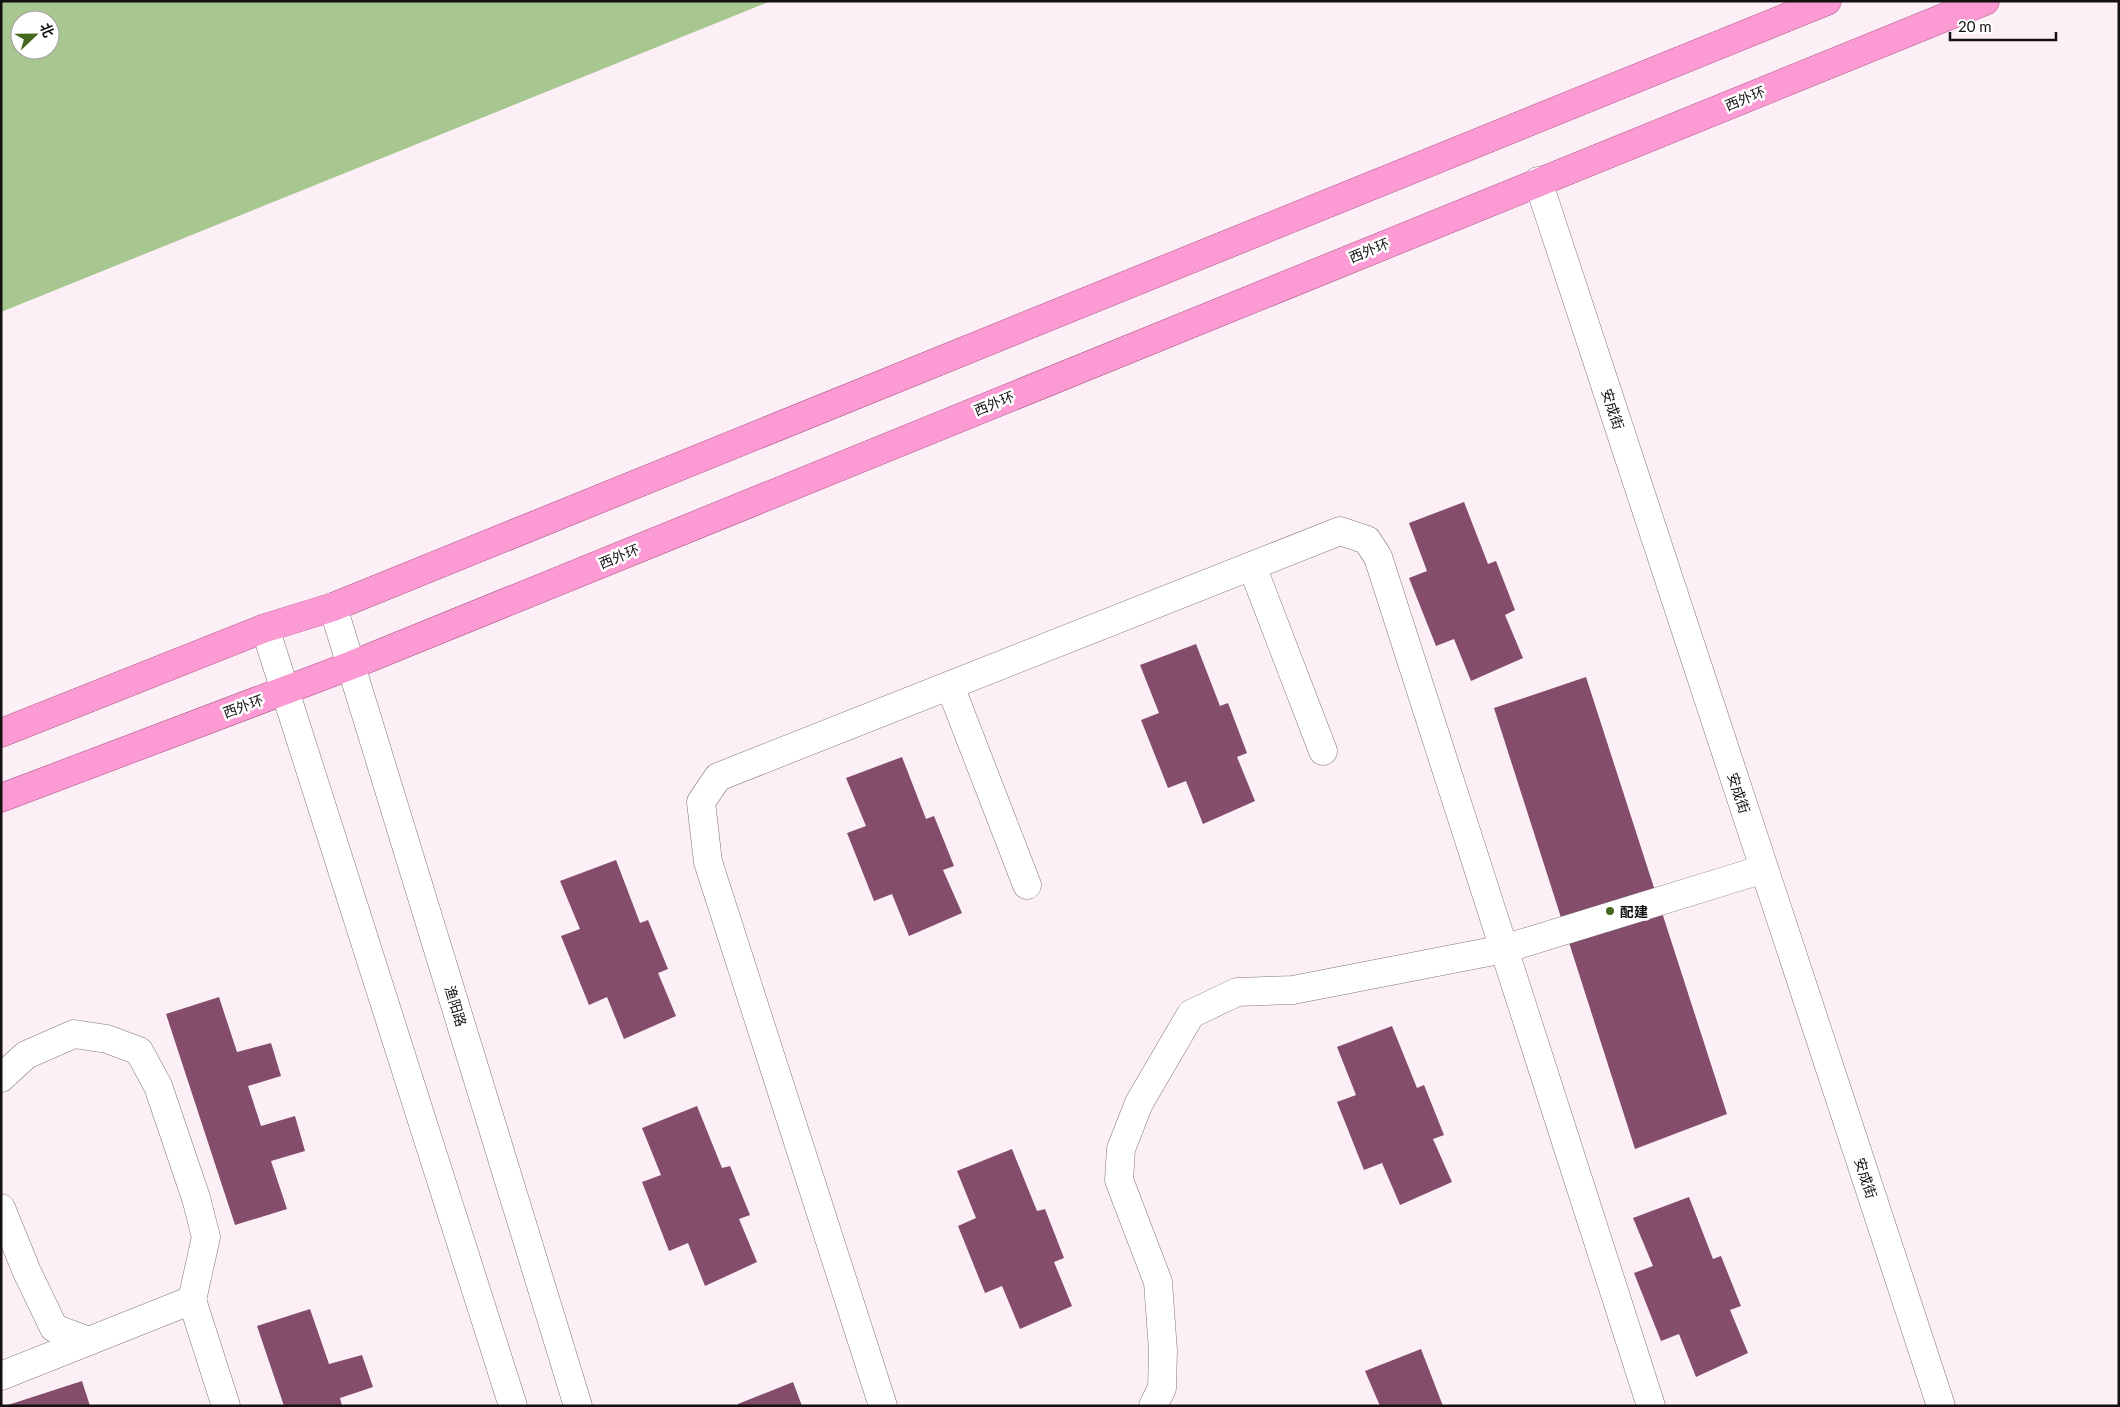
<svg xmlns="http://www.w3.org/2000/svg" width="2120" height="1407" font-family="Lato,'Noto Sans SC',sans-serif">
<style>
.forest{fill:#a8c68f;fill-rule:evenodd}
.building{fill:#834d6b}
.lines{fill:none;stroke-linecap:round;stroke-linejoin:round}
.minor-casing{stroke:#82767c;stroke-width:29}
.tertiary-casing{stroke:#82767c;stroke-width:29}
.trunk-casing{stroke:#aa5989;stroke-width:29}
.minor{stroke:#fff;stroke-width:28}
.tertiary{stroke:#fff;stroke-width:28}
.trunk{stroke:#fc9ad3;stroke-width:28}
.poi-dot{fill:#44661d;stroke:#fff;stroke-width:2}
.labels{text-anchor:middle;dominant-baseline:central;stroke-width:5;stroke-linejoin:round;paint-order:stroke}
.street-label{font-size:14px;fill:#151013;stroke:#fff}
.poi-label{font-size:14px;font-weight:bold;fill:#151013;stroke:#fff;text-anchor:start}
</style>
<rect width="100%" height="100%" fill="#fceff6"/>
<!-- forest -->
<path class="forest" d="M1,1H771L1,312ZM20,20H50V50H20Z"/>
<!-- building -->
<g class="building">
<polygon points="1464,502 1488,564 1496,561 1515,610 1505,615 1523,658 1471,681 1454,639 1436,646 1409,578 1427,571 1409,523"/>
<polygon points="1196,644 1220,706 1228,703 1247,753 1237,757 1255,801 1203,824 1186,781 1168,788 1141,720 1159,713 1140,665"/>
<polygon points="1586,677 1727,1114 1635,1149 1494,708"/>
<polygon points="902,757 926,819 934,816 954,866 943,870 962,913 909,936 892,894 874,901 847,833 866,826 846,778"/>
<polygon points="616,860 640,923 648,920 668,969 658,973 676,1016 624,1039 607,997 589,1005 561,936 580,929 560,881"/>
<polygon points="219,997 237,1052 271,1043 281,1076 248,1086 261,1126 295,1116 305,1151 271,1161 287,1209 235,1225 166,1014"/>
<polygon points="1392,1026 1417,1088 1424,1085 1444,1135 1433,1139 1452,1182 1400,1205 1382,1163 1364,1170 1337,1102 1356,1095 1337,1047"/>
<polygon points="697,1106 722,1168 730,1166 750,1215 739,1219 757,1262 705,1286 688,1243 669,1251 642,1182 661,1175 642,1128"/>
<polygon points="1012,1149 1037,1211 1045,1209 1064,1258 1054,1262 1072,1306 1020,1329 1002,1286 985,1293 958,1226 976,1218 957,1171"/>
<polygon points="1689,1197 1713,1259 1721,1256 1741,1306 1730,1310 1748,1353 1696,1377 1679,1334 1661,1341 1634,1273 1653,1266 1633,1218"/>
<polygon points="310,1309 329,1364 362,1355 373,1387 340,1398 342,1406 284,1406 257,1326"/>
<polygon points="1421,1349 1443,1406 1380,1406 1365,1371"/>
<polygon points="82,1381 90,1406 8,1406 8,1405"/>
<polygon points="793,1382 802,1406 738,1406 738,1404"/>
</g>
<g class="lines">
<defs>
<g id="minor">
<polyline points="1252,566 1323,751"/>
<polyline points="950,686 1027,885"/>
<polyline points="1,1078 26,1055 74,1034 107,1039 139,1051 158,1086 196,1198 206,1237 192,1300"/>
<polyline points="1,1208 27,1272 54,1328 89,1341"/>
<polyline points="1,1376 192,1300 226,1406"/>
<polyline points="883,1406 708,862 701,802 718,777 1340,531 1367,540 1378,557 1651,1406"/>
<polyline points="1153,1406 1162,1388 1163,1351 1158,1282 1119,1180 1121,1149 1139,1103 1191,1014 1237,992 1293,990 1504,949 1764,869"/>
</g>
<g id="tertiary">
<polyline points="1538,181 1941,1406"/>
<polyline points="333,607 578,1406"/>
<polyline points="265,628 513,1406"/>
</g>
<g id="trunk">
<polyline points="1,733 265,628 333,607 1827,1"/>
<polyline points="1,798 352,665 1985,1"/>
</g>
</defs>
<!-- minor casing -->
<use href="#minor" class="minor-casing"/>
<!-- tertiary casing -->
<use href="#tertiary" class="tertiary-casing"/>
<!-- trunk casing -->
<use href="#trunk" class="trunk-casing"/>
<!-- minor -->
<use href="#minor" class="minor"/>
<!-- tertiary -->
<use href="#tertiary" class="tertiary"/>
<!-- trunk -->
<use href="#trunk" class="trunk"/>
</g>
<!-- markers -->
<circle class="poi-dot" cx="1610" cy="911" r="5"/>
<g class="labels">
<!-- street labels -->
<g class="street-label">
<text transform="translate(1745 98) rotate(-22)">西外环</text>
<text transform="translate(1369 250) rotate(-22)">西外环</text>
<text transform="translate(994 403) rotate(-22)">西外环</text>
<text transform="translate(1613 409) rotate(72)">安成街</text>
<text transform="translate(619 556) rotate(-22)">西外环</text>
<text transform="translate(243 706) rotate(-20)">西外环</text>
<text transform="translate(1739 793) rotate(72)">安成街</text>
<text transform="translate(456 1006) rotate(73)">渔阳路</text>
<text transform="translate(1866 1178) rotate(72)">安成街</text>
</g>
<!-- poi labels -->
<g class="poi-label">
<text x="1620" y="911">配建</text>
</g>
</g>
<!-- border -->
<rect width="2120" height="1407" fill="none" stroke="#151013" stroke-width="5"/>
<!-- north arrow -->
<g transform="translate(35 35) rotate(68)"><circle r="24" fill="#ffffff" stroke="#a19fa1"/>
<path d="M0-4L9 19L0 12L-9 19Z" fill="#44661d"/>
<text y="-8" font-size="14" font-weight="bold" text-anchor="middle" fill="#151013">北</text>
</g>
<!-- scale -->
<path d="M1950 32v8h106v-8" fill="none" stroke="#151013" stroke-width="2.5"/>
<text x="1958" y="32" font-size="15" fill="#151013" stroke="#ffffff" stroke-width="4" paint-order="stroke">20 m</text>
</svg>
